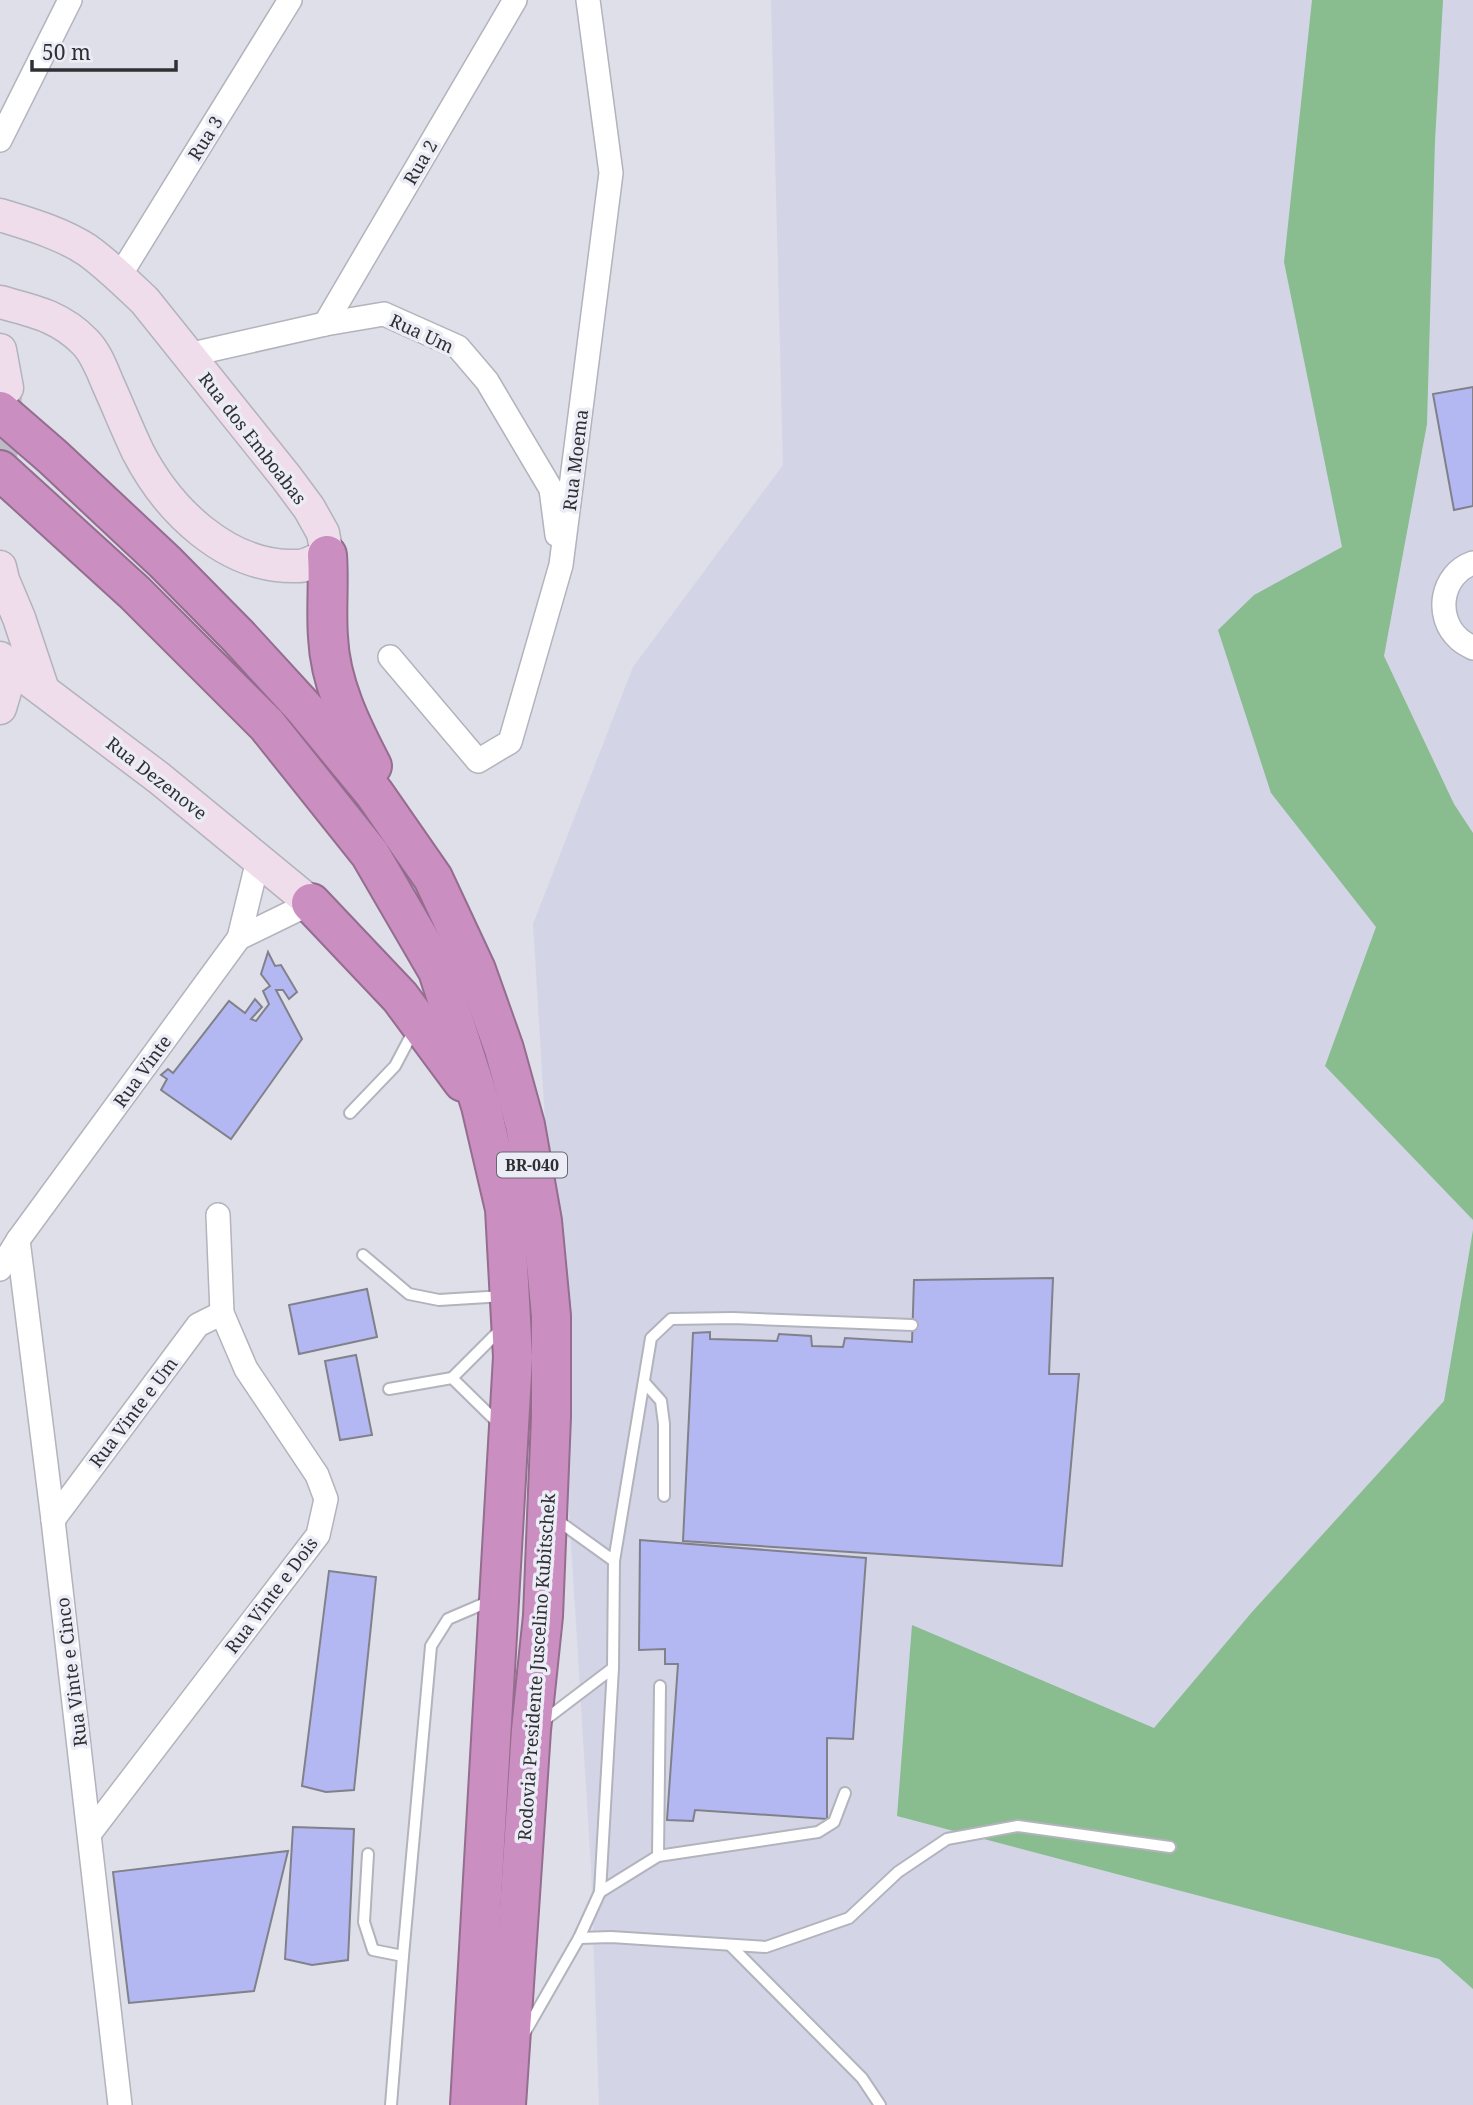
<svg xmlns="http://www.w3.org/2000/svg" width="1473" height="2105" font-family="'Noto Serif',serif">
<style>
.built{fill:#d3d5e6}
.forest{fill:#89bc8f}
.building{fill:#b4b8f2;stroke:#80818a;stroke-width:2}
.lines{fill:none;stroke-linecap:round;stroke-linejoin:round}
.secondary-tunnel{stroke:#bbbcc5;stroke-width:32;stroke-dasharray:32 16;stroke-linecap:butt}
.service-casing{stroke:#b2b3bc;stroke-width:14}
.minor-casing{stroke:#b2b3bc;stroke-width:26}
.secondary-casing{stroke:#b2b3bc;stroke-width:35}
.motorway-casing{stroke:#946d8f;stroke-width:42}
.service{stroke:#fff;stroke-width:10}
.minor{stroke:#fff;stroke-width:23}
.secondary{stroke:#efddec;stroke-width:32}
.motorway{stroke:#ca8ec0;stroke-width:38}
.labels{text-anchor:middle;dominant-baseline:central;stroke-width:7;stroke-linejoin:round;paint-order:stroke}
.shield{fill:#ebecf6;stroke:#67686e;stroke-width:2}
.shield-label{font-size:16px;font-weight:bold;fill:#2f3033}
.street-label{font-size:18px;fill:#2f3033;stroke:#ebecf6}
</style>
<rect width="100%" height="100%" fill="#dedfe9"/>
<!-- built -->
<polygon class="built" points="771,0 1473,0 1473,2105 599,2105 591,1868 533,924 633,667 783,465"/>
<!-- forest -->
<g class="forest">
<polygon points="1312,0 1443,0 1435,141 1427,424 1384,656 1454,804 1473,833 1473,1220 1325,1066 1376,927 1271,793 1218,630 1254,595 1342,547 1284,262"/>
<polygon points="1473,1230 1473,1989 1439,1959 897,1816 912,1625 1154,1728 1252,1612 1444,1401"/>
</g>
<!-- building -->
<g class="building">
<polygon points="1473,387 1473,506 1454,510 1433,394"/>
<polygon points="268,952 275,966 281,965 297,992 289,999 283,990 276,990 302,1039 231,1139 161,1090 167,1079 161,1075 168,1069 173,1073 229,1001 245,1013 255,999 262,1007 251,1019 256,1021 269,1004 263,991 270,986 261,974"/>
<polygon points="1053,1278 1049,1374 1079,1374 1062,1566 683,1541 693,1333 710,1332 710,1339 777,1341 779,1334 811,1336 812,1346 843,1347 845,1338 912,1342 914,1280"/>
<polygon points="367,1289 377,1337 299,1354 289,1305"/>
<polygon points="356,1355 372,1435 340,1440 325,1361"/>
<polygon points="640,1540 866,1558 853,1739 827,1738 827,1819 695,1810 693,1821 667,1820 678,1664 665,1664 665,1649 639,1650"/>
<polygon points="329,1571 376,1577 354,1790 326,1792 302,1786"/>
<polygon points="293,1827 354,1829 348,1960 312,1965 285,1959"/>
<polygon points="288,1851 254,1991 129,2003 113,1872"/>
</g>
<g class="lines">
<!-- secondary-tunnel -->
<polyline class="secondary-tunnel" points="0,470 6,396"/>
<defs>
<g id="service">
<polyline points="350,1113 395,1066 414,1030"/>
<polyline points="363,1255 409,1294 439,1300 504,1296"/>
<polyline points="452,1378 502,1328"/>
<polyline points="644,1382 661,1401 664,1424 664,1496"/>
<polyline points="389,1389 452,1378 499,1424"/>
<polyline points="557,1520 614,1561"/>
<polyline points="542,1722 613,1668"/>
<polyline points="368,1854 364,1922 373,1950 403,1956 431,1646 448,1619 490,1601"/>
<polyline points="658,1856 818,1832 834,1822 845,1793"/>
<polyline points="600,1892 658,1856 660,1686"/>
<polyline points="579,1938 611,1937 766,1947 849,1918 898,1872 947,1839 1018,1826 1170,1847"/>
<polyline points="730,1945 862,2078 880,2105"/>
<polyline points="524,2034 579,1938 600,1892 613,1668 614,1561 651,1338 671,1319 733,1318 912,1325"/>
<polyline points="391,2105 403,1956"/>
</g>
<g id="minor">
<polyline points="0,140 70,0"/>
<polyline points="119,277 290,0"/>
<polyline points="325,324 515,0"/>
<polyline points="188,355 325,324 384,314 458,347 487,381 551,489 557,535"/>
<path d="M1473,563C1441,574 1434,617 1459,639C1463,643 1468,645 1473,648"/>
<polyline points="390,657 478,761 510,742 561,565 611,173 588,0"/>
<polyline points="239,938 258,860"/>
<polyline points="18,1240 53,1520 120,2105"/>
<polyline points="0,1269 18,1240 239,938 311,903"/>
<polyline points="53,1520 198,1325 222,1313"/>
<polyline points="90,1833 318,1535 326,1499 317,1475 246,1369 222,1313 218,1215"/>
</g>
<g id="secondary">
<path d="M0,215C29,224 61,233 87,250C108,265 126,283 145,301L286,477L309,508L323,533L327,555C318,559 307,566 298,566C227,569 168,510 138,452C127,429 118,406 108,384C102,370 96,353 85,342C60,316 33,311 0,302"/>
<polyline points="0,350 7,388"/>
<polyline points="0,567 3,580 19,618 43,690"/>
<polyline points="0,658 159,778 311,903"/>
<polyline points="0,708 12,668"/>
</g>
<g id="motorway">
<polyline points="0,411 53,457 165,562 238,636 304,708 374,793 433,878 476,970 504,1049 525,1125 542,1221 551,1316 551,1417 543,1616 531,1730 506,2105"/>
<polyline points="0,470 135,593 267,725 370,854 438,971 481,1106 505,1209 513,1357 470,2105"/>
<path d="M327,555C329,582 326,610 328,637C330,683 351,726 372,766"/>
<polyline points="311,903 400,997 463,1082"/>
</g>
</defs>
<!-- service casing -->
<use href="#service" class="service-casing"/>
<!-- minor casing -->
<use href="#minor" class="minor-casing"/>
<!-- secondary casing -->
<use href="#secondary" class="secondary-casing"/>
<!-- motorway casing -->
<use href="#motorway" class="motorway-casing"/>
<!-- service -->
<use href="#service" class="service"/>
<!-- minor -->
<use href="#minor" class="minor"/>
<!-- secondary -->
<use href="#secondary" class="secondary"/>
<!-- motorway -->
<use href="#motorway" class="motorway"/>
</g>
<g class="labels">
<!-- shield labels -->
<rect class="shield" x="497" y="1152.5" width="70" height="25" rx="5"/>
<g class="shield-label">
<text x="532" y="1165">BR-040</text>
</g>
<!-- street labels -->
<g class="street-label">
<text transform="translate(205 138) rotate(-58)">Rua 3</text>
<text transform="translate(420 162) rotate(-60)">Rua 2</text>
<text transform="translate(422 333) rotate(25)">Rua Um</text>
<text transform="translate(253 438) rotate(52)">Rua dos Emboabas</text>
<text transform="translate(575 460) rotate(-83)">Rua Moema</text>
<text transform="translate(157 778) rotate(38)">Rua Dezenove</text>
<text transform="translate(142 1071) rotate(-54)">Rua Vinte</text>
<text transform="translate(133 1412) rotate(-53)">Rua Vinte e Um</text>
<text transform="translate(271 1595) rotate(-53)">Rua Vinte e Dois</text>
<text transform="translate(536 1667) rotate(-86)">Rodovia Presidente Juscelino Kubitschek</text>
<text transform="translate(71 1672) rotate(-97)">Rua Vinte e Cinco</text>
</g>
</g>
<!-- scale -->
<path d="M32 60v10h144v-10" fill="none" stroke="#2f3033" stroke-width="3.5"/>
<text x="42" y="60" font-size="21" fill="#2f3033" stroke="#ebecf6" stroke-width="5" paint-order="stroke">50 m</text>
</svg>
